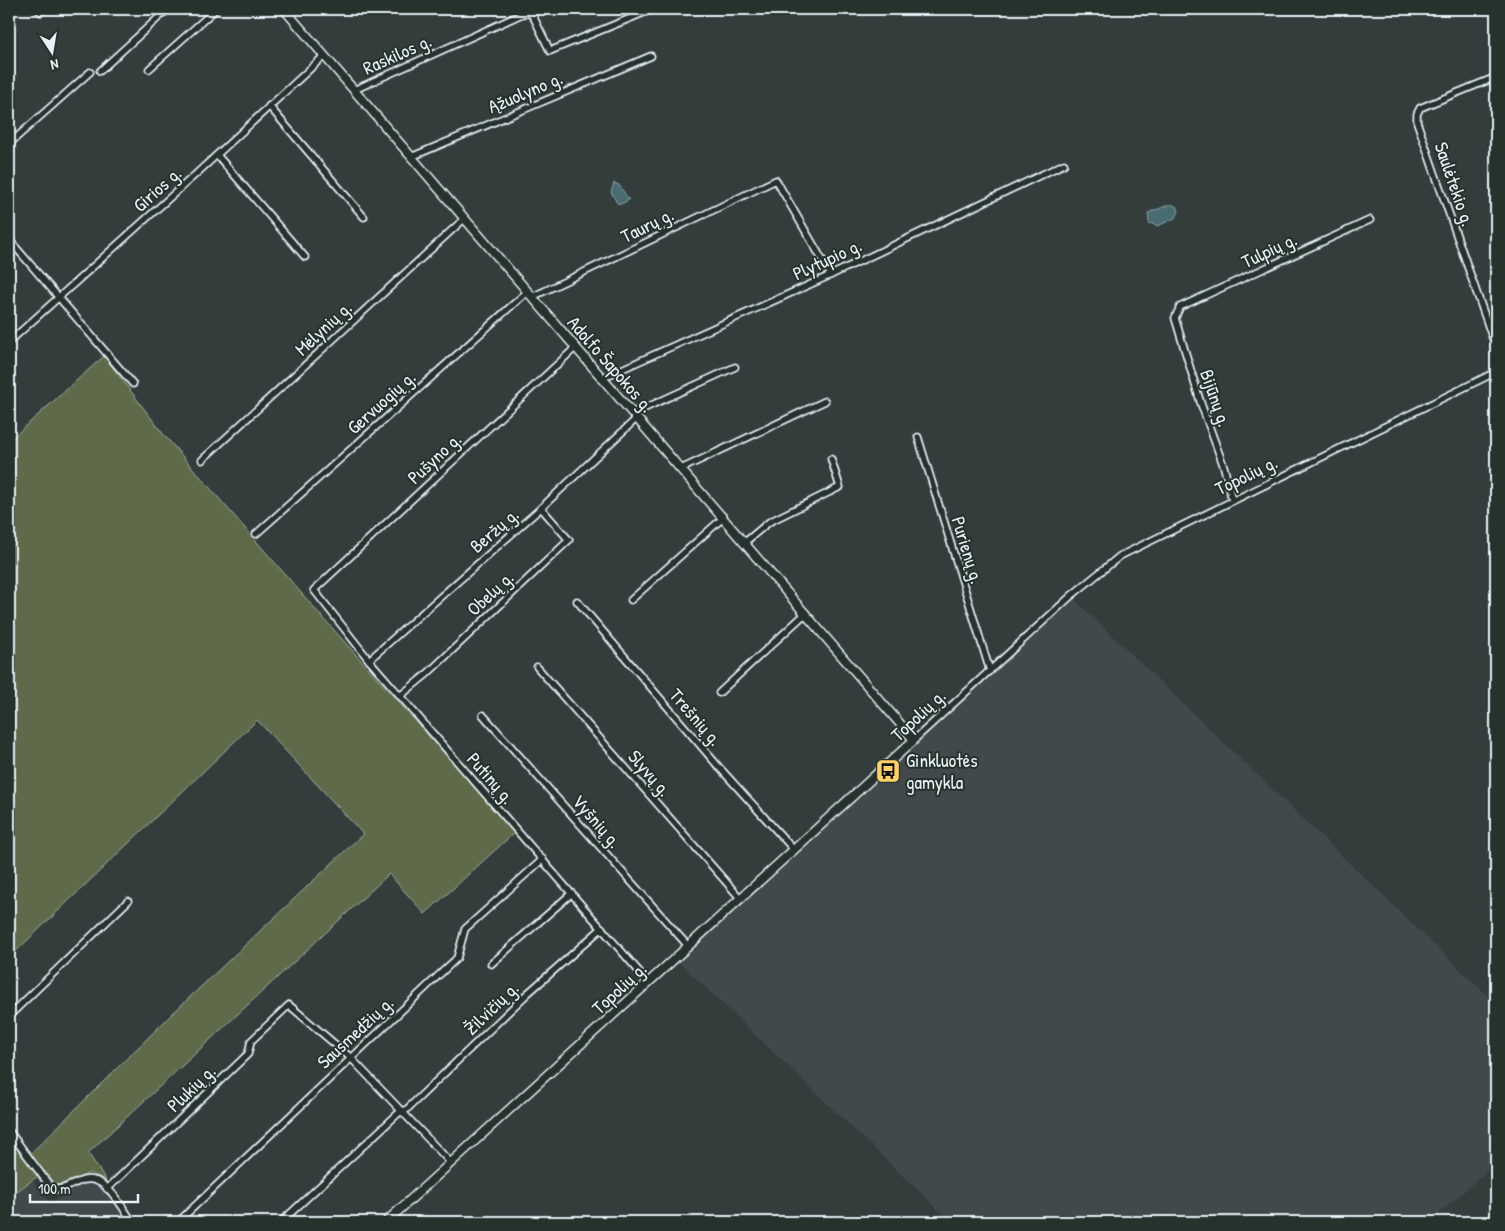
<svg xmlns="http://www.w3.org/2000/svg" width="1505" height="1231" font-family="'Patrick Hand',sans-serif">
<style>
.built{fill:#434a4c}
.green{fill:#5e6b4c;stroke:#a3aea2}
.water{fill:#496c70;stroke:#89a1a6}
.lines{fill:none;stroke-linecap:round;stroke-linejoin:round}
.street-casing{stroke:#e8f1f8;stroke-width:9}
.secondary-casing{stroke:#e8f1f8;stroke-width:11}
.street{stroke:#26332d;stroke-width:5.5}
.secondary{stroke:#26332d;stroke-width:8}
.labels{text-anchor:middle;dominant-baseline:central;stroke-width:4;stroke-linejoin:round;paint-order:stroke}
.street-label{font-size:19px;fill:#e8f1f8;stroke:#26332d}
.poi-label{font-size:19px;fill:#e8f1f8;stroke:#26332d;text-anchor:start}
</style>
<rect width="100%" height="100%" fill="#333d3b"/>
<filter id="ink" filterUnits="userSpaceOnUse"><feTurbulence type="fractalNoise" baseFrequency=".02" numOctaves="2"/><feDisplacementMap in="SourceGraphic" scale="10" xChannelSelector="R" yChannelSelector="G"/><feConvolveMatrix kernelMatrix="1 2 1 2 8 2 1 2 1" color-interpolation-filters="sRGB"/></filter>
<g filter="url(#ink)">
<!-- built -->
<g class="built">
<polygon points="1074,599 1496,1004 1496,1162 1430,1222 951,1222 678,961"/>
<polygon points="33,1181 50,1203 82,1184 94,1182 100,1185 130,1222 9,1222 9,1197"/>
</g>
<!-- green -->
<polygon class="green" points="104,356 164,435 316,610 515,832 425,914 389,874 88,1153 106,1180 89,1173 58,1189 45,1171 9,1197 9,1138 25,1159 172,1014 363,834 257,720 9,958 9,441"/>
<!-- water -->
<g class="water">
<polygon points="614,183 619,185 629,200 621,204 617,203 611,192"/>
<polygon points="1171,204 1177,207 1179,212 1175,218 1158,226 1149,223 1148,213"/>
</g>
<g class="lines">
<defs>
<g id="street">
<polyline points="38,9 41,12 45,9"/>
<polyline points="149,69 216,9"/>
<polyline points="100,71 168,9"/>
<polyline points="1496,77 1420,108 1417,114 1417,122 1496,348"/>
<polyline points="354,90 522,14 530,13 534,18 550,51 653,9"/>
<polyline points="269,106 364,217"/>
<polyline points="9,144 90,72"/>
<polyline points="217,155 305,257"/>
<polyline points="411,157 651,56"/>
<polyline points="12,243 133,384"/>
<polyline points="532,297 776,180 831,275"/>
<polyline points="9,342 196,174 324,56"/>
<polyline points="575,348 314,590 369,660 649,983"/>
<polyline points="602,378 831,275 1064,164"/>
<polyline points="632,414 735,367"/>
<polyline points="918,437 990,671"/>
<polyline points="202,460 464,219"/>
<polyline points="681,469 825,401"/>
<polyline points="1232,500 1224,467 1201,404 1175,318 1180,307 1370,220"/>
<polyline points="256,534 527,292"/>
<polyline points="744,543 769,522 840,487 831,459"/>
<polyline points="631,600 724,517"/>
<polyline points="577,601 718,766 794,850"/>
<polyline points="369,660 541,508 636,419"/>
<polyline points="537,667 741,899"/>
<polyline points="719,693 806,613"/>
<polyline points="400,696 427,674 569,540 541,508"/>
<polyline points="483,715 689,947"/>
<polyline points="914,740 1071,596 1120,556 1496,372"/>
<polyline points="491,964 572,893"/>
<polyline points="9,1016 128,901"/>
<polyline points="404,1112 527,994 602,928"/>
<path d="M9,1131L52,1189C63,1190 68,1186 78,1182C104,1170 119,1204 133,1222"/>
<polyline points="107,1189 248,1054 251,1041 289,1005 350,1057 451,1163"/>
<polyline points="178,1222 457,958 465,929 543,859"/>
<polyline points="222,1222 232,1222"/>
<polyline points="281,1222 402,1110"/>
</g>
<polyline id="secondary" points="284,9 914,740 386,1222"/>
</defs>
<!-- street casing -->
<use href="#street" class="street-casing"/>
<!-- secondary casing -->
<use href="#secondary" class="secondary-casing"/>
<!-- street -->
<use href="#street" class="street"/>
<!-- secondary -->
<use href="#secondary" class="secondary"/>
</g>
</g>
<!-- icons -->
<defs>
<symbol id="bus-square" viewBox="-11 -11 22 22"><rect x="-9" y="-9" width="18" height="18" rx="4" fill="#ffd166" stroke="#26332d"/><path d="M-5-6H5V4H4V6H2V4H-2V6H-4V4H-5ZM-3.5-4V0h7V-4ZM-3.5 1.2v1.5H-2V1.2ZM2 1.2v1.5H3.5V1.2Z" fill="#111"/></symbol>
</defs>
<g fill-rule="evenodd">
<use href="#bus-square" x="874" y="757" width="28" height="28"/>
</g>
<g class="labels">
<!-- street labels -->
<g class="street-label">
<text transform="translate(397 54) rotate(-24)">Raskilos g.</text>
<text transform="translate(525 92) rotate(-23)">Ąžuolyno g.</text>
<text transform="translate(1455 184) rotate(71)">Saulėtekio g.</text>
<text transform="translate(157 189) rotate(-42)">Girios g.</text>
<text transform="translate(647 225) rotate(-26)">Taurų g.</text>
<text transform="translate(1269 250) rotate(-25)">Tulpių g.</text>
<text transform="translate(827 259) rotate(-25)">Plytupio g.</text>
<text transform="translate(323 328) rotate(-43)">Mėlynių g.</text>
<text transform="translate(611 364) rotate(49)">Adolfo Šapokos g.</text>
<text transform="translate(1216 398) rotate(71)">Bijūnų g.</text>
<text transform="translate(381 402) rotate(-42)">Gervuogių g.</text>
<text transform="translate(434 458) rotate(-43)">Pušyno g.</text>
<text transform="translate(1246 475) rotate(-26)">Topolių g.</text>
<text transform="translate(494 530) rotate(-41)">Beržų g.</text>
<text transform="translate(968 550) rotate(73)">Purienų g.</text>
<text transform="translate(490 593) rotate(-43)">Obelų g.</text>
<text transform="translate(918 715) rotate(-43)">Topolių g.</text>
<text transform="translate(696 717) rotate(49)">Trešnių g.</text>
<text transform="translate(650 773) rotate(49)">Slyvų g.</text>
<text transform="translate(491 778) rotate(49)">Putinų g.</text>
<text transform="translate(597 821) rotate(49)">Vyšnių g.</text>
<text transform="translate(619 988) rotate(-43)">Topolių g.</text>
<text transform="translate(491 1008) rotate(-44)">Žilvičių g.</text>
<text transform="translate(355 1032) rotate(-43)">Sausmedžių g.</text>
<text transform="translate(191 1088) rotate(-44)">Plukių g.</text>
</g>
<!-- poi labels -->
<g class="poi-label">
<text x="906" y="760">Ginkluotės<tspan x="906" dy="22">gamykla</tspan></text>
</g>
</g>
<!-- margin -->
<rect width="1505" height="1231" fill="none" stroke="#26332d" stroke-width="30"/>
<rect x="15" y="15" width="1475" height="1201" fill="none" stroke="#e8f1f8" stroke-width="2" filter="url(#ink)"/>
<!-- north arrow -->
<g transform="translate(52 52) rotate(168)" stroke="#26332d" stroke-width="4" paint-order="stroke">
<path d="M0-4L9 19L0 12L-9 19Z" fill="#e8f1f8"/>
<text y="-8" font-size="14" font-weight="bold" text-anchor="middle" fill="#e8f1f8">N</text>
</g>
<!-- scale -->
<path d="M30 1194v8h108v-8" fill="none" stroke="#e8f1f8" stroke-width="2.5"/>
<text x="38" y="1194" font-size="15" fill="#e8f1f8" stroke="#26332d" stroke-width="4" paint-order="stroke">100 m</text>
</svg>
